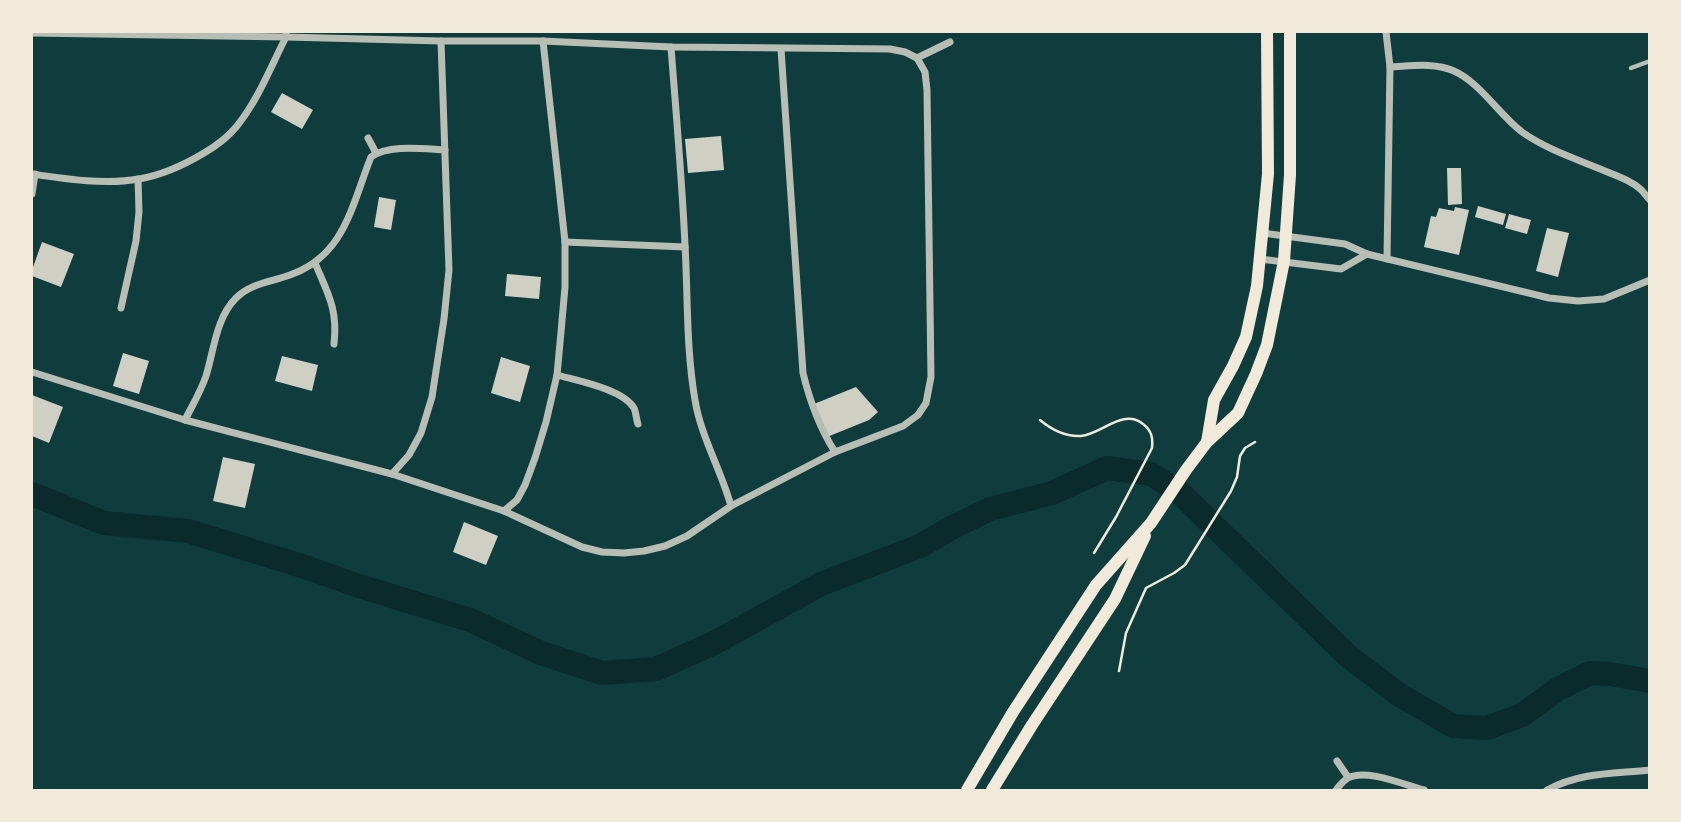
<svg xmlns="http://www.w3.org/2000/svg" width="1681" height="822" font-family="Lato,sans-serif">
<style>
.lines{fill:none;stroke-linecap:round;stroke-linejoin:round}
.river{stroke:#0a2a2b;stroke-width:24}
.building{fill:#cfcfc3}
.path{stroke:#f1e9da;stroke-width:2.5}
.service{stroke:#b8beb3;stroke-width:4.5}
.minor{stroke:#b8beb3;stroke-width:7}
.secondary{stroke:#f1e9da;stroke-width:12}
</style>
<rect width="100%" height="100%" fill="#0f3d3e"/>
<g class="lines">
<!-- river -->
<polyline class="river" points="32,494 104,523 188,531 302,566 359,586 470,620 541,653 602,673 656,669 716,642 821,584 920,546 953,527 990,509 1052,493 1107,468 1151,474 1179,492 1348,656 1398,694 1453,726 1487,728 1522,715 1558,689 1590,673 1610,674 1650,681"/>
</g>
<!-- building -->
<g class="building">
<polygon points="282,93 313,110 302,129 271,112"/>
<polygon points="721,136 724,170 688,173 685,139"/>
<polygon points="1447,168 1461,168 1462,204 1448,205"/>
<polygon points="379,197 396,200 391,230 374,227"/>
<polygon points="1478,206 1506,214 1503,225 1475,217"/>
<polygon points="1455,207 1469,210 1459,255 1424,247 1431,216 1436,217 1439,208 1454,211"/>
<polygon points="1509,214 1531,220 1527,234 1505,228"/>
<polygon points="1547,228 1569,233 1558,277 1536,271"/>
<polygon points="42,242 74,254 61,287 32,276 32,270"/>
<polygon points="507,274 541,277 539,299 505,296"/>
<polygon points="123,353 149,361 139,394 113,386"/>
<polygon points="282,356 318,365 312,391 275,381"/>
<polygon points="501,357 530,366 520,402 491,393"/>
<polygon points="856,387 878,412 869,420 827,437 814,404"/>
<polygon points="32,395 63,407 49,443 32,436"/>
<polygon points="223,457 255,464 245,508 213,501"/>
<polygon points="464,522 498,536 486,565 453,552"/>
</g>
<g class="lines">
<!-- path -->
<g class="path">
<path d="M1040,420C1052,430 1065,437 1081,436C1102,434 1123,408 1143,424C1152,431 1153,438 1152,448L1116,517L1094,553"/>
<polyline points="1119,671 1126,633 1146,588 1174,573 1185,565 1231,491 1237,477 1240,456 1245,448 1255,442"/>
</g>
<!-- service -->
<polyline class="service" points="1631,68 1650,61"/>
<!-- minor -->
<g class="minor">
<polyline points="1386,32 1390,67 1387,259"/>
<polyline points="32,33 286,37 441,41 543,41 671,47 890,49 905,52 917,58"/>
<path d="M671,47C676,113 682,179 685,245C688,297 686,348 695,400C701,437 721,470 731,506"/>
<path d="M781,49L803,373C810,402 819,427 835,452"/>
<polyline points="917,58 950,42"/>
<path d="M1390,67C1411,66 1434,62 1454,71C1479,82 1499,114 1522,132C1549,151 1580,160 1610,173C1620,177 1631,181 1639,188C1643,191 1646,196 1650,200"/>
<polyline points="368,138 376,153"/>
<path d="M32,174C66,179 105,185 139,179C162,175 184,165 204,153C216,146 228,137 237,126C258,100 271,66 286,37V32"/>
<polyline points="32,194 35,174"/>
<polyline points="1262,233 1345,244 1367,254 1549,298 1578,301 1604,299 1650,280"/>
<polyline points="565,242 685,247"/>
<polyline points="1260,259 1341,269 1367,254"/>
<path d="M315,263C328,294 338,309 334,344"/>
<polyline points="121,308 136,241 139,212 138,179"/>
<polyline points="32,372 185,420 392,474 504,511 582,547 602,552 624,553 644,551 665,546 687,536 731,506 835,452 903,426 918,415 926,403 931,377 927,90 925,72 917,58"/>
<path d="M557,375C578,381 622,389 634,408C636,412 636,419 638,424"/>
<path d="M185,420C192,406 201,391 206,376C214,350 216,318 236,298C251,283 271,282 290,275C345,256 352,204 371,157C388,144 424,149 445,150"/>
<polyline points="392,474 409,455 421,433 432,397 444,319 449,270 441,41"/>
<polyline points="504,511 517,500 525,485 535,458 546,422 557,375 561,332 565,287 565,242 543,41"/>
<polyline points="1337,761 1348,777"/>
<path d="M1336,790C1339,786 1343,781 1348,778C1365,768 1405,785 1424,790"/>
<path d="M1547,790C1581,772 1612,774 1650,770"/>
</g>
<!-- secondary -->
<g class="secondary">
<polyline points="1207,442 1214,400 1233,366 1246,337 1257,286 1268,174 1267,32"/>
<polyline points="967,790 1013,712 1096,585 1151,523 1186,470 1207,442 1238,413 1256,374 1267,345 1284,261 1290,175 1290,32"/>
<polyline points="992,790 1032,725 1115,599 1145,536"/>
</g>
</g>
<!-- border -->
<rect width="1681" height="822" fill="none" stroke="#f1e9da" stroke-width="66"/>
</svg>
